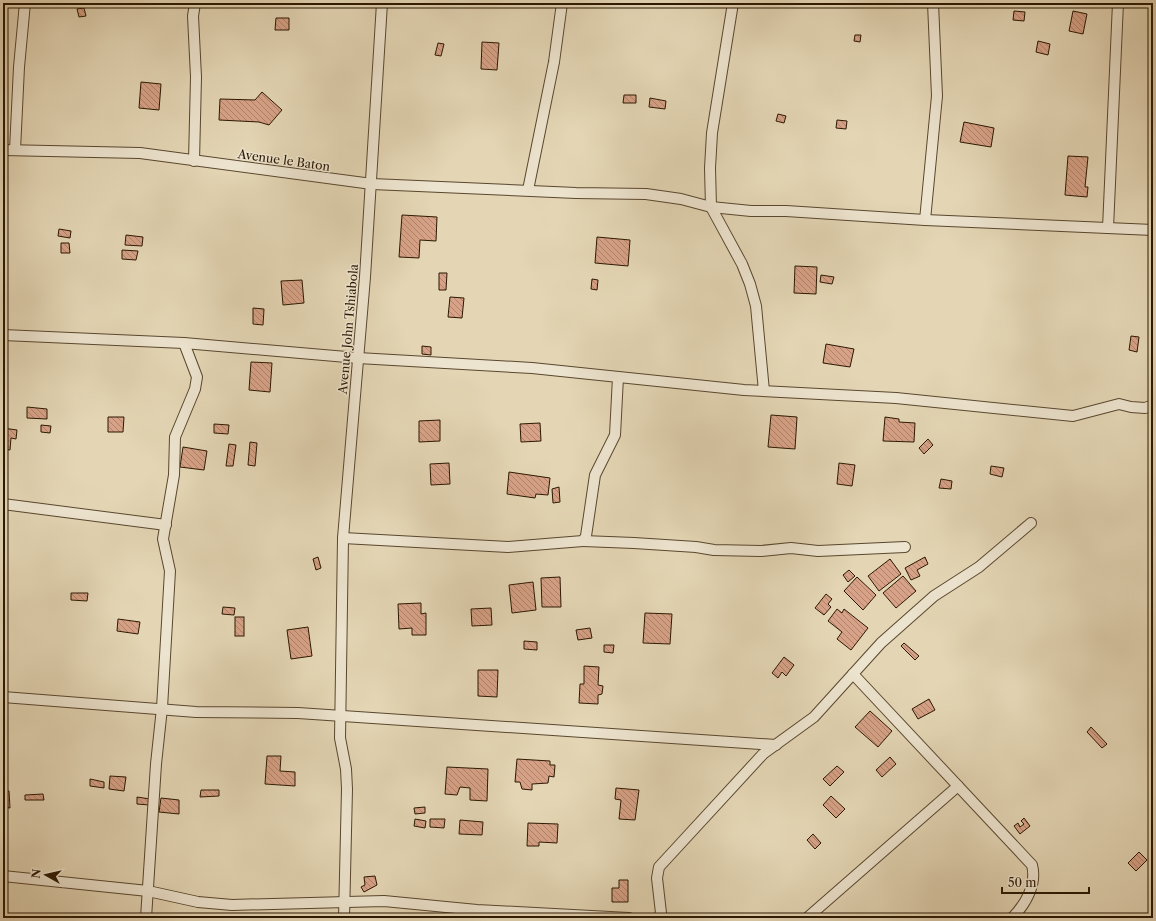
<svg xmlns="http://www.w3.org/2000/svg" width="1156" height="921" font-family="'Libre Caslon Text',serif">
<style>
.building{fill:url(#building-back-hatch);stroke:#2b1701}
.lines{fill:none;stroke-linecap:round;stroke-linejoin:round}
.street-casing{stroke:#59472e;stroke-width:12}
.street{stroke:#ede4cf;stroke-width:10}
.labels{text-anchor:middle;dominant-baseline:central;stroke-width:3;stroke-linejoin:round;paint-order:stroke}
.street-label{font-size:12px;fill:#2b1701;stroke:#ede4cf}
</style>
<defs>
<pattern id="building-back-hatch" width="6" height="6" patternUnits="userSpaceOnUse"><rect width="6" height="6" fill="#d7a287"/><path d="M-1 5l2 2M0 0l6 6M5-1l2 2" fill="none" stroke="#af836c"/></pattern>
</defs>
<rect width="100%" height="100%" fill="#e4d6b5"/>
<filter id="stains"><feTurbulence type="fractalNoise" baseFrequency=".005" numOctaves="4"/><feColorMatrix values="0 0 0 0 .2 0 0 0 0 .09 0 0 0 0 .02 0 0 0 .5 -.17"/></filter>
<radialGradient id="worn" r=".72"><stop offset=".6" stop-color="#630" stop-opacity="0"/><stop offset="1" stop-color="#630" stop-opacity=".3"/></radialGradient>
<!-- building -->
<g class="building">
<polygon points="84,8 86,16 79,17 77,9"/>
<polygon points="1014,11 1025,12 1024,21 1013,20"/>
<polygon points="1073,11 1087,14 1083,34 1069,31"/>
<polygon points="276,18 289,18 289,30 275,30"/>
<polygon points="855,35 861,35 860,42 854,41"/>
<polygon points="1038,41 1050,44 1048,55 1036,52"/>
<polygon points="482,42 499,43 497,70 481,69"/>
<polygon points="438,43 444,44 441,56 435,55"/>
<polygon points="141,82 161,84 159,110 139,108"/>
<polygon points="262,92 282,110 269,125 259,122 219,120 220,99 255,100"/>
<polygon points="624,95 636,95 636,103 623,103"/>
<polygon points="650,98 666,101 665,109 649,107"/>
<polygon points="778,114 786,116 784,123 776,121"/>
<polygon points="837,120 847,121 846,129 836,128"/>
<polygon points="964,122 994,128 991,147 960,142"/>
<polygon points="1068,156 1088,157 1085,187 1088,187 1087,197 1065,195"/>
<polygon points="402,215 437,217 436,241 420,240 419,258 399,257"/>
<polygon points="59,229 71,231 70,238 58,236"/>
<polygon points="126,235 143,237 142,246 125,245"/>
<polygon points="597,237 630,240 628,266 595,263"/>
<polygon points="61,243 69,243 70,253 61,253"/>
<polygon points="122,250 138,251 136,260 122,259"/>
<polygon points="795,266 817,267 816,294 794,293"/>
<polygon points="439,273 447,273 446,290 439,290"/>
<polygon points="821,275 834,277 832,284 820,282"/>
<polygon points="592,279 598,280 597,290 591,289"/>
<polygon points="302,280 304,303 283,305 281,281"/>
<polygon points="450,297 464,298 462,318 448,317"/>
<polygon points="253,308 264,309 263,325 253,324"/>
<polygon points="1131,336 1139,337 1137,352 1129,350"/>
<polygon points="826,344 854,349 850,367 823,363"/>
<polygon points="422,346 431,347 431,355 422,354"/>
<polygon points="251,362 272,363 270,392 249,390"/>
<polygon points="27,407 47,409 47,419 27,418"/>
<polygon points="771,415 797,417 795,449 768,447"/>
<polygon points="108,417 124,417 123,432 108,432"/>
<polygon points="885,417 899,419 899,422 915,423 914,442 883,441"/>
<polygon points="440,420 440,441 419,442 419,421"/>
<polygon points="540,423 541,441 521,442 520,424"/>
<polygon points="214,424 229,425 228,434 214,433"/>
<polygon points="41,425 51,426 50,433 41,432"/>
<polygon points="3,428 17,430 16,439 11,438 10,450 3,449"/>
<polygon points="928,439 933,445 924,454 919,448"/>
<polygon points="250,442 257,443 255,466 248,465"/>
<polygon points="229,444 236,445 233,466 226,466"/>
<polygon points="183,447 207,451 204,470 180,467"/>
<polygon points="449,463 450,484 431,485 430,464"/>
<polygon points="839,463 855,465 852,486 837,484"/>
<polygon points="991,466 1004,468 1002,477 990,474"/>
<polygon points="509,472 550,478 548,495 536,494 535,498 507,494"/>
<polygon points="941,479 952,481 951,489 939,488"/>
<polygon points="559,487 560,502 553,503 552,489"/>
<polygon points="318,557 321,568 316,570 313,559"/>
<polygon points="925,557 928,564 917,570 920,576 911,580 905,568"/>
<polygon points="890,559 901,574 879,591 868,576"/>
<polygon points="849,570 855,576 848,582 843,575"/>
<polygon points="903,576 916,591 896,608 883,593"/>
<polygon points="560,577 561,607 542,607 541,578"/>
<polygon points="857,577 876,595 863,610 844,591"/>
<polygon points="533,582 536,610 512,613 509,585"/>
<polygon points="71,593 88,593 87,601 71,600"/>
<polygon points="826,594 832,599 828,604 831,607 824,615 815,608"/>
<polygon points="421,603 421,614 426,613 426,635 412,635 412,628 399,629 398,604"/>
<polygon points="223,607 235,608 234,615 222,614"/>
<polygon points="491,608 492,625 472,626 471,609"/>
<polygon points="837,609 842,613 844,609 868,628 851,650 837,639 842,632 828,621"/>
<polygon points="645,613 672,614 670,644 643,643"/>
<rect x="235" y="617" width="9" height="19"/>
<polygon points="118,619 140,622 138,634 117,631"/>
<polygon points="308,627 312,656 291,659 287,630"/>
<polygon points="590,628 592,638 578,640 576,630"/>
<polygon points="524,641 537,642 537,650 524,649"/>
<polygon points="904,643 919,656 915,660 901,646"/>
<polygon points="604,645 614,645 613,653 604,652"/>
<polygon points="784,657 794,665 786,676 782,672 778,678 772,673"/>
<polygon points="584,666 599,667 598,685 603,686 602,694 598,695 598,704 579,703 580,684 584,684"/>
<polygon points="478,670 498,670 497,697 478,696"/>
<polygon points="929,699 935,710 918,719 912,709"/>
<polygon points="870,711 892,731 878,747 855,727"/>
<polygon points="1091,727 1107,744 1102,748 1087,732"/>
<polygon points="267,756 281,756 280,771 295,772 295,786 265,784"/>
<polygon points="890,757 896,764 882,777 876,770"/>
<polygon points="517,759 550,761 550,765 555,765 554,777 549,776 548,783 532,784 532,790 522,789 520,782 515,782"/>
<polygon points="837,766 844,772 830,786 823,779"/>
<polygon points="447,767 488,769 487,801 470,800 470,788 460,787 457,795 445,794"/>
<polygon points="110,776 126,777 124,791 109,789"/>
<polygon points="90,779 104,782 104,788 90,786"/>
<polygon points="616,788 639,790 635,820 619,819 621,800 615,799"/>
<polygon points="3,790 9,791 10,808 3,807"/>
<polygon points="201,790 219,790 219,796 200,797"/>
<polygon points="43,794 44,800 25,800 25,795"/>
<polygon points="831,796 845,809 836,818 823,805"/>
<polygon points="137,797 150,799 149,805 137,804"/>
<polygon points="161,798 179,800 179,814 159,812"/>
<polygon points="425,807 425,813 415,814 414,808"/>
<polygon points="1024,818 1030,826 1020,834 1014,826 1018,823 1020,827 1024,824 1021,821"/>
<polygon points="415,819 426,821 425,828 414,826"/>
<polygon points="430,819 445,819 444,828 430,827"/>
<polygon points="460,820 483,822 482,835 459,834"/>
<polygon points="528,823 558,824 557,843 539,842 539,846 527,846"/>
<polygon points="813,834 821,843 815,849 807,840"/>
<polygon points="1139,852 1147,860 1136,871 1128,863"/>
<polygon points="375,876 377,885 364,892 361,887 365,885 364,877"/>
<polygon points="619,880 628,880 628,902 612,902 612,888 619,888"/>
</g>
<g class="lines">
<defs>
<g id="street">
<polyline points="733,3 712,133 710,168 711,207 742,264 750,284 756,306 764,391"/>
<polyline points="3,150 140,153 372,184 576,193 646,194 681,199 711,207 751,211 786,211 925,220 1153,230"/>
<polyline points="15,150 19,67 25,3"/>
<polyline points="194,161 196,77 193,16 195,3"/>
<polyline points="528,190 554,62 562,3"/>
<polyline points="925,220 937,96 933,3"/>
<polyline points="1108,228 1118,3"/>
<polyline points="3,335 184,343 358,358 532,368 744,390 896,398 1073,416 1119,404 1131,407 1145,408 1153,405"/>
<polyline points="3,504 166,525"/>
<polyline points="343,538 508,547 583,541 586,536 595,475 615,435 618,377"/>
<polyline points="583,541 634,543 696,547 714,550 761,551 791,548 818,551 905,547"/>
<path d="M853,674L1032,865C1037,884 1026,904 1012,918"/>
<polyline points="3,697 196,712 298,713 776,745"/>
<polyline points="3,876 148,891 198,902 232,905 384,901 477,910 629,918"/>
<polyline points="146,918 156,764 162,708 170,571 163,539 174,475 175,437 195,389 197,377 184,343"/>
<polyline points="344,918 347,789 346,769 340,738 343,538 365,277 382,3"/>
<polyline points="658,918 661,913 657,878 659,867 763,754 814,717 881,643 934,596 979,567 1031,523"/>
<polyline points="807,918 958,786"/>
</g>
</defs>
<!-- street casing -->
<use href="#street" class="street-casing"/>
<!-- street -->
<use href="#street" class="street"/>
</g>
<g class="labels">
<!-- street labels -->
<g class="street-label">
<text transform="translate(284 160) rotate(8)">Avenue le Baton</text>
<text transform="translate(348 329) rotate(-85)">Avenue John Tshiabola</text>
</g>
</g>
<!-- margin -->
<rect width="1156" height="921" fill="none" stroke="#e4d6b5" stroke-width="16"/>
<rect x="4" y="4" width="1148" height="913" fill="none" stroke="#2b1701" stroke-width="2"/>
<rect x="8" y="8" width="1140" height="905" fill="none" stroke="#2b1701"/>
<!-- north arrow -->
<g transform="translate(46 875) rotate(278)" stroke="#ede4cf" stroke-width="3" paint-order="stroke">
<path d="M0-3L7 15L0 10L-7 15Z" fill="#2b1701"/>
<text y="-6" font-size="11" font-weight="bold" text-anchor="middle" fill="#2b1701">N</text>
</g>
<!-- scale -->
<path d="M1002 887v6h87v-6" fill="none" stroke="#2b1701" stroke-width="2"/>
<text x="1008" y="887" font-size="12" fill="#2b1701" stroke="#ede4cf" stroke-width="3" paint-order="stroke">50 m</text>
<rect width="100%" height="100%" filter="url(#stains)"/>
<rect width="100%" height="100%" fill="url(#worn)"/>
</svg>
